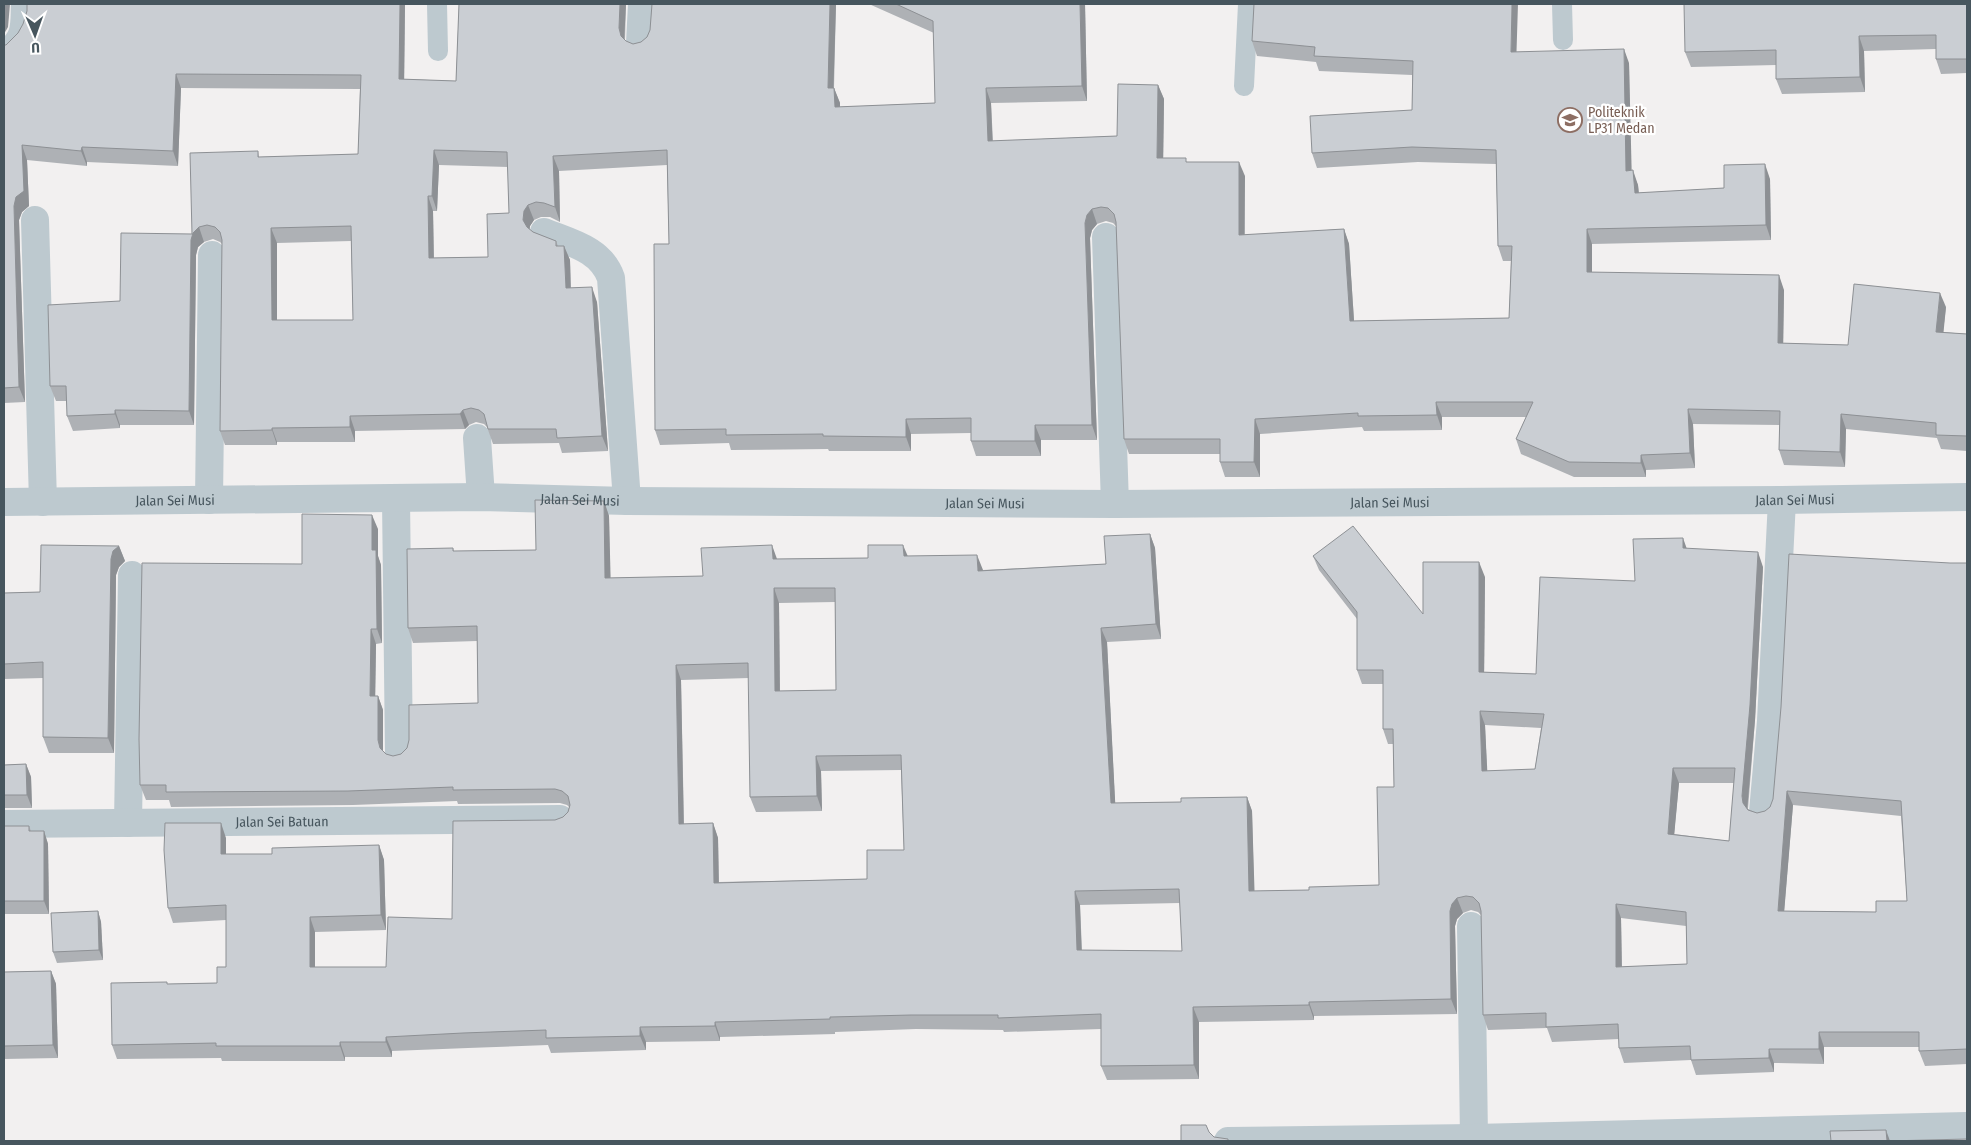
<svg xmlns="http://www.w3.org/2000/svg" width="1971" height="1145" font-family="'Fira Sans Condensed',sans-serif">
<style>
.lines{fill:none;stroke-linecap:round;stroke-linejoin:round}
.lane{stroke:#bdc9cf;stroke-width:20}
.street{stroke:#bdc9cf;stroke-width:28}
.wall{fill:#aeb1b5;fill-rule:evenodd}
.shaded-wall{fill:#8d9094}
.building{fill:#caced3;stroke:#8d9094;fill-rule:evenodd}
.labels{text-anchor:middle;dominant-baseline:central;stroke-width:4.5;stroke-linejoin:round;paint-order:stroke}
.education-label{font-size:14px;fill:#785e54;stroke:#fff;text-anchor:start}
.street-label{font-size:14px;fill:#47565e;stroke:#fff}
</style>
<rect width="100%" height="100%" fill="#f2f0f0"/>
<g class="lines">
<!-- lane -->
<g class="lane">
<polyline points="437,4 438,51"/>
<polyline points="1562,4 1563,40"/>
<path d="M4,50C23,37 20,24 21,4"/>
<polyline points="1244,86 1248,4"/>
</g>
<!-- street -->
<g class="street">
<polyline points="640,43 642,4"/>
<polyline points="35,220 43,502"/>
<path d="M544,232C571,243 601,249 611,278L627,501"/>
<polyline points="1106,237 1115,504"/>
<polyline points="477,438 481,497"/>
<polyline points="396,499 399,755"/>
<polyline points="209,500 212,255"/>
<path id="s1" d="M4,502L481,497L627,501L1115,504L1782,500L1967,497"/>
<polyline points="1763,812 1771,721 1782,500"/>
<polyline points="128,823 132,575"/>
<path id="s2" d="M4,824L560,819"/>
<polyline points="1471,926 1474,1138"/>
<polyline points="1228,1141 1474,1138 1967,1126"/>
</g>
</g>
<!-- wall -->
<g class="wall">
<path d="M27,4H405L404,79L456,81L459,4H626L625,40L626,41L633,44L641,42L647,37L650,30L652,4H836L834,88L840,103V107L935,103L934,33L869,4H1085L1087,101L991,103L993,141L1117,136L1158,85L1164,99L1163,158L1188,162L1245,176V235L1344,229L1349,244L1354,321L1509,318L1511,261H1503L1498,246L1496,164L1418,162L1317,168L1312,153L1412,110V75L1319,71L1316,62L1257,56L1252,41L1517,52L1629,63L1631,170L1638,185L1639,193L1724,188L1770,179L1771,240L1592,244V272L1784,290L1783,343L1848,345L1946,307L1943,332L1967,334V451L1941,449L1937,438L1846,429L1845,467L1784,465L1779,450L1780,425L1693,424L1695,468L1646,470V477H1574L1521,454L1516,439L1526,417H1442V430L1364,431L1362,427L1260,434V477H1225L1220,462V454H1129L1124,439L1116,226L1113,223L1106,221L1097,224L1092,230L1090,238L1097,440H1041V456H976L971,441V433L911,434V451H829L828,449L731,450L729,443L660,445L655,430L669,244L667,165L559,171L560,222L550,217H541L534,220L530,226L529,229L533,232L556,241L558,246H564L570,260L571,288L597,302L608,451L562,453L559,443L493,444L487,427L484,424L476,422L469,425L465,429L355,431V442H277V445H225L220,431L222,244L220,242L213,239L204,242L198,247L196,255L194,425H120V428L73,431L67,416V401H56L50,386L120,301L192,234L258,151L259,157L358,154L360,89L181,88L178,166L87,162V166L27,160L29,206L22,212L19,220L25,402L4,403V45H6L18,33L23,24L27,11ZM439,165L508,167L509,213L488,257L434,258L433,211H437ZM351,241L353,320H277V243Z"/>
<polygon points="1967,4 1967,73 1941,74 1936,59 1936,49 1864,51 1865,92 1782,94 1776,79 1776,65 1691,67 1685,52"/>
<path d="M604,501L609,516L610,578L703,576L777,559L868,558L908,556L983,570L1106,564L1150,534L1155,548L1161,639L1107,642L1115,803L1181,802L1247,797L1252,811L1254,891L1309,890L1379,885L1394,787L1393,744H1388L1383,729V684H1362L1357,670V619L1319,570L1313,556L1423,614L1485,577L1484,672L1536,674L1635,581L1687,549L1763,567L1755,720L1748,809L1757,813L1765,811L1770,807L1950,563H1967V1064L1925,1066L1919,1051V1047H1824V1064L1774,1063V1072L1696,1075L1691,1060L1624,1063L1619,1048V1039L1552,1042L1547,1028L1488,1030L1483,1015L1481,915L1478,912L1471,910L1463,913L1457,919L1455,926L1457,1014L1314,1016V1020L1199,1022V1079L1107,1080L1101,1066V1029L1004,1032L1003,1030L916,1029L835,1032V1034L720,1037V1041L646,1042V1050L551,1053L548,1045L468,1048L392,1051V1057H345V1061H222L221,1058L117,1059L112,1045L167,984L217,983L226,967V920L173,923L168,908L226,838V854H272L379,845L384,860L386,930L315,932V967H386L452,919L555,820L563,817L568,812L569,807L567,805L560,803L458,804L457,801L353,805L171,807L169,800H146L140,785L302,564L378,529V556L381,565L382,643L376,644L375,696H378L383,710V751L386,754L393,756L401,754L478,703L477,641L413,643L408,628L453,548L454,551L536,550ZM835,602L836,690L780,691L779,603ZM749,678L750,797L756,812L822,811L821,771L901,770L904,850L867,879L719,882L718,838L713,823L684,824L681,680ZM1485,725L1541,728L1535,769L1487,771ZM1679,783H1734L1729,841L1674,834ZM1793,805L1901,816L1907,901L1876,912L1784,911ZM1180,903L1182,951L1082,950L1080,905ZM1621,918L1686,926L1687,964L1622,967Z"/>
<polygon points="119,546 125,561 119,567 116,575 114,753 49,753 43,737 43,678 4,679 4,593 40,592"/>
<polygon points="26,764 31,777 32,808 4,808 4,765"/>
<polygon points="4,826 29,826 31,831 44,831 48,844 49,914 4,914"/>
<polygon points="98,911 101,922 103,960 57,963 53,952"/>
<polygon points="51,971 56,984 58,1058 4,1059 4,972"/>
</g>
<!-- shaded-wall -->
<g class="shaded-wall">
<polygon points="4,4 10,4 8,27 4,34"/>
<polygon points="400,4 405,4 404,93 399,79"/>
<polygon points="620,4 626,4 624,43 621,36 619,28"/>
<polygon points="830,4 836,4 833,103 828,88"/>
<polygon points="1080,4 1085,4 1087,101 1082,86"/>
<polygon points="1512,4 1518,4 1516,67 1511,52"/>
<polygon points="1859,36 1864,51 1865,92 1860,77"/>
<polygon points="1624,49 1629,63 1632,185 1626,171"/>
<polygon points="176,74 181,88 178,166 173,151"/>
<polygon points="1158,85 1164,99 1163,173 1157,158"/>
<polygon points="834,88 840,103 840,122 835,107"/>
<polygon points="986,88 991,103 993,156 988,141"/>
<polygon points="22,145 27,160 29,206 22,212 19,220 25,402 19,387 14,206"/>
<polygon points="82,147 87,162 87,166 81,151"/>
<polygon points="434,150 439,165 437,211 432,196"/>
<polygon points="553,156 559,171 560,222 555,207"/>
<polygon points="1239,162 1245,176 1244,250 1239,235"/>
<polygon points="1765,164 1770,179 1771,240 1766,225"/>
<polygon points="1633,170 1638,185 1640,208 1635,193"/>
<polygon points="428,196 433,211 434,273 429,258"/>
<polygon points="528,205 534,220 530,226 529,235 523,220 524,211"/>
<polygon points="1092,209 1097,224 1092,230 1090,238 1097,440 1092,425 1085,223 1087,215"/>
<polygon points="199,227 204,242 198,247 196,255 194,425 189,411 191,240 193,233"/>
<polygon points="271,228 277,243 277,335 272,320"/>
<polygon points="1344,229 1349,244 1355,336 1350,321"/>
<polygon points="1587,229 1592,244 1592,286 1587,272"/>
<polygon points="564,246 570,260 571,303 566,288"/>
<polygon points="1779,275 1784,290 1783,357 1778,343"/>
<polygon points="592,287 597,302 608,451 602,436"/>
<polygon points="1940,293 1946,307 1942,347 1936,332"/>
<polygon points="1436,402 1442,417 1442,430 1437,415"/>
<polygon points="1688,409 1693,424 1695,468 1690,453"/>
<polygon points="115,410 120,425 120,428 115,414"/>
<polygon points="463,410 469,425 465,429 460,414"/>
<polygon points="1841,414 1846,429 1845,467 1840,452"/>
<polygon points="350,416 355,431 355,442 350,427"/>
<polygon points="906,419 911,434 911,451 906,437"/>
<polygon points="1255,419 1260,434 1260,477 1254,462"/>
<polygon points="1035,425 1041,440 1041,456 1035,441"/>
<polygon points="272,428 277,442 277,445 272,430"/>
<polygon points="1641,455 1646,470 1646,477 1641,463"/>
<polygon points="604,501 609,516 611,593 605,578"/>
<polygon points="372,515 378,529 378,556 381,565 382,643 377,629 372,550"/>
<polygon points="1150,534 1155,548 1161,639 1156,624"/>
<polygon points="1683,538 1688,552 1683,548"/>
<polygon points="772,545 777,559 773,559"/>
<polygon points="903,545 909,559 904,556"/>
<polygon points="119,546 125,561 119,567 116,575 114,753 108,738 111,559 113,551"/>
<polygon points="1758,552 1763,567 1755,720 1747,811 1743,803 1742,796"/>
<polygon points="977,555 983,570 983,585 978,571"/>
<polygon points="1479,562 1485,577 1484,687 1479,672"/>
<polygon points="774,588 779,603 780,706 775,691"/>
<polygon points="1101,628 1107,642 1116,818 1111,803"/>
<polygon points="371,629 376,644 375,711 370,696"/>
<polygon points="676,665 681,680 684,839 679,824"/>
<polygon points="378,696 383,710 383,755 380,748 378,740"/>
<polygon points="1480,711 1485,725 1488,785 1482,771"/>
<polygon points="816,756 821,771 822,811 817,796"/>
<polygon points="26,764 31,777 32,808 27,795"/>
<polygon points="1673,768 1679,783 1673,848 1668,834"/>
<polygon points="1787,791 1793,805 1783,926 1778,911"/>
<polygon points="1247,797 1252,811 1255,906 1249,891"/>
<polygon points="221,823 226,838 226,868 221,854"/>
<polygon points="713,823 718,838 719,897 714,883"/>
<polygon points="44,831 48,844 49,914 44,901"/>
<polygon points="379,845 384,860 386,930 381,915"/>
<polygon points="1075,891 1080,905 1082,964 1077,950"/>
<polygon points="1457,898 1463,913 1457,919 1455,926 1457,1014 1451,999 1450,911 1452,904"/>
<polygon points="1616,904 1621,918 1622,981 1616,967"/>
<polygon points="98,911 101,922 103,960 99,950"/>
<polygon points="310,917 315,932 315,982 310,967"/>
<polygon points="51,971 56,984 58,1058 53,1045"/>
<polygon points="1309,1002 1314,1016 1314,1020 1309,1005"/>
<polygon points="1193,1007 1199,1022 1199,1079 1194,1065"/>
<polygon points="715,1022 720,1037 720,1041 715,1026"/>
<polygon points="640,1027 646,1042 646,1050 640,1036"/>
<polygon points="1819,1032 1824,1047 1824,1064 1819,1049"/>
<polygon points="386,1037 392,1051 392,1057 386,1042"/>
<polygon points="340,1042 345,1057 345,1061 340,1046"/>
<polygon points="1769,1049 1774,1063 1774,1072 1769,1058"/>
<polygon points="1886,1130 1890,1141 1887,1141"/>
</g>
<!-- building -->
<g class="building">
<path d="M27,4H400L399,79L456,81L459,4H620L619,28L621,36L626,41L633,44L641,42L647,37L650,30L652,4H830L828,88H834L835,107L935,103L933,21L896,4H1080L1082,86L986,88L988,141L1117,136L1118,84L1158,85L1157,158H1186V162H1239V235L1344,229L1350,321L1509,318L1512,246H1498L1496,150L1412,147L1312,153L1310,116L1412,110L1413,61L1314,56L1315,47L1252,41L1254,4H1512L1511,52L1624,49L1626,171L1633,170L1635,193L1724,188V165L1765,164L1766,225L1587,229V272L1779,275L1778,343L1848,345L1854,284L1940,293L1936,332L1967,334V436L1936,435V423L1841,414L1840,452L1779,450L1780,411L1688,409L1690,453L1641,455V463L1569,462L1516,439L1533,402H1436L1437,415L1358,416V413L1255,419L1254,462H1220V439H1124L1116,222L1114,214L1108,208L1101,207L1092,209L1087,215L1085,223L1092,425H1035V441H971V418L906,419V437L823,436V434L726,435V429L655,430L654,244H669L667,150L553,156L555,207L544,203L536,202L528,205L524,211L523,220L527,227L533,232L556,241V246H564L566,288L592,287L602,436L557,438L556,429H488L484,414L479,410L471,408L463,410L460,414L350,416V427L272,428V430L220,431L222,240L220,232L215,227L207,225L199,227L193,233L191,240L189,411L115,410V414L67,416L66,386H50L48,305L120,301L121,233L192,234L190,153L258,151V157L358,154L361,75L176,74L173,151L82,147L81,151L22,145L24,191L16,197L14,206L19,387L4,388V45H6L18,33L23,24L27,11ZM434,150L507,152L509,213L487,214L488,257L429,258L428,196H432ZM351,226L353,320H272L271,228Z"/>
<polygon points="1684,4 1967,4 1967,59 1936,59 1936,35 1859,36 1860,77 1776,79 1776,50 1685,52"/>
<path d="M535,500L604,501L605,578L703,576L701,548L772,545L773,559L868,558V545H903L904,556L977,555L978,571L1106,564L1104,536L1150,534L1156,624L1101,628L1111,803L1181,802V798L1247,797L1249,891L1309,890V887L1379,885L1377,787H1394L1393,729H1383V670H1357V612L1313,556L1353,526L1423,614V562H1479V672L1536,674L1540,577L1635,581L1633,539L1683,538V548L1758,552L1750,705L1742,796L1743,803L1748,810L1757,813L1765,811L1770,807L1773,799L1781,707L1789,554L1950,563H1967V1049L1919,1051V1032H1819V1049H1769V1058L1691,1060L1690,1046L1619,1048L1618,1024L1546,1027V1013L1483,1015L1481,911L1479,903L1473,897L1466,896L1457,898L1452,904L1450,911L1451,999L1309,1002V1005L1193,1007L1194,1065L1101,1066V1014L998,1018V1015H911L830,1017V1019L715,1022V1026L640,1027V1036L546,1038V1030L463,1033L386,1037V1042H340V1046H216V1043L112,1045L111,983L167,982V984L217,983V967H226V905L168,908L164,850L165,823H221V854H272V848L379,845L381,915L310,917V967H386L388,917L452,919L453,821L555,820L563,817L568,812L570,805L568,796L562,791L555,789L453,790V787L348,791L166,792V785H140L139,739L142,563L302,564V514L372,515V550H376L377,629H371L370,696H378V740L380,748L386,754L393,756L401,754L407,748L409,740V705L478,703L477,626L408,628L407,549L453,548V551L536,550ZM774,588H835L836,690L775,691ZM748,663L750,797L817,796L816,756L901,755L904,850H867V879L714,883L713,823L679,824L676,665ZM1480,711L1544,714L1535,769L1482,771ZM1673,768H1735L1729,841L1668,834ZM1787,791L1901,801L1907,901H1876V912L1778,911ZM1179,889L1182,951L1077,950L1075,891ZM1616,904L1686,912L1687,964L1616,967Z"/>
<polygon points="41,545 119,546 113,551 111,559 108,738 43,737 43,662 4,664 4,593 40,592"/>
<polygon points="26,764 27,795 4,795 4,765"/>
<polygon points="4,826 29,826 29,831 44,831 44,901 4,901"/>
<polygon points="98,911 99,950 53,952 51,913"/>
<polygon points="51,971 53,1045 4,1046 4,972"/>
<polygon points="1181,1125 1206,1125 1209,1132 1214,1137 1228,1139 1228,1141 1181,1141"/>
<polygon points="1886,1130 1887,1141 1967,1139 1967,1141 1831,1141 1830,1131"/>
</g>
<!-- icons -->
<defs>
<symbol id="university-ring" viewBox="-11 -11 22 22"><circle r="9.5" fill="#fff" stroke="#8d6e63" stroke-width="1.5"/><path d="M0-5L7-2L0 1L-7-2ZM-4 1L0 2.5L4 1V4Q0 6-4 4Z" fill="#8d6e63"/></symbol>
</defs>
<g fill-rule="evenodd">
<use href="#university-ring" x="1556" y="106" width="28" height="28"/>
</g>
<g class="labels">
<!-- education labels -->
<g class="education-label">
<text x="1588" y="112">Politeknik<tspan x="1588" dy="16">LP31 Medan</tspan></text>
</g>
<!-- street labels -->
<g class="street-label">
<text stroke="none"><textPath href="#s1" startOffset="171">Jalan Sei Musi</textPath></text>
<text stroke="none"><textPath href="#s1" startOffset="576">Jalan Sei Musi</textPath></text>
<text stroke="none"><textPath href="#s1" startOffset="1791">Jalan Sei Musi</textPath></text>
<text stroke="none"><textPath href="#s1" startOffset="1386">Jalan Sei Musi</textPath></text>
<text stroke="none"><textPath href="#s1" startOffset="981">Jalan Sei Musi</textPath></text>
<text stroke="none"><textPath href="#s2" startOffset="278">Jalan Sei Batuan</textPath></text>
</g>
</g>
<!-- border -->
<rect width="1971" height="1145" fill="none" stroke="#47565e" stroke-width="10"/>
<!-- north arrow -->
<g transform="translate(35 35) rotate(178)" stroke="#ffffff" stroke-width="4" paint-order="stroke">
<path d="M0-4L9 19L0 12L-9 19Z" fill="#47565e"/>
<text y="-8" font-size="14" font-weight="bold" text-anchor="middle" fill="#47565e">U</text>
</g>
</svg>
